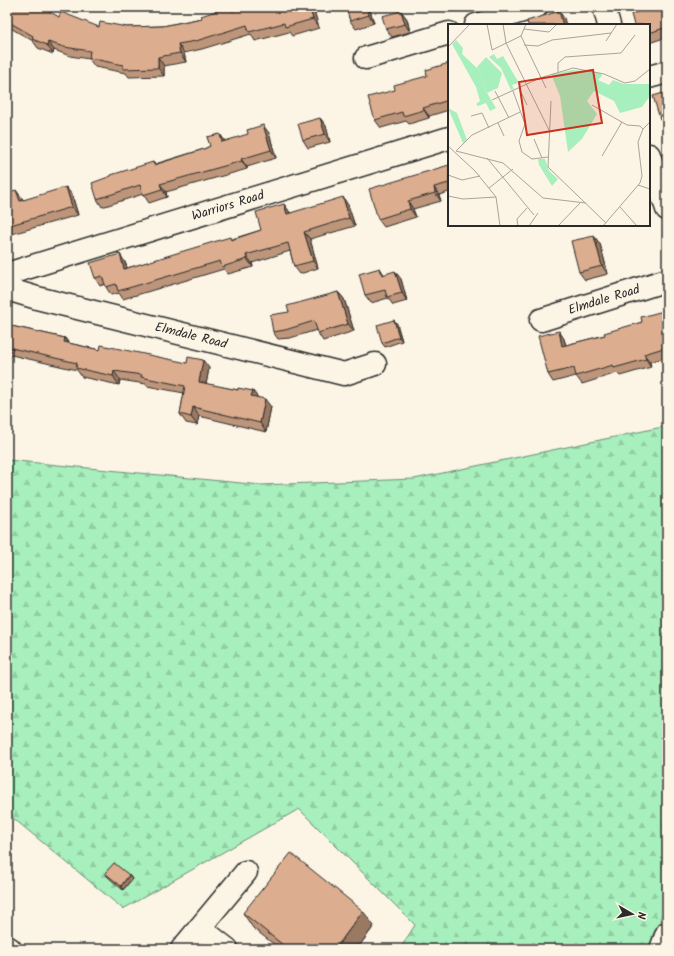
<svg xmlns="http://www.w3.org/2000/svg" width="674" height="956" font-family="Kalam,sans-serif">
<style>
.forest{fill:url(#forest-firs);stroke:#698d74}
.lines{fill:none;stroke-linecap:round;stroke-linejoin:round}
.minor-casing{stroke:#2b2b2b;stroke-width:25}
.minor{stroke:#fcf5e5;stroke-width:22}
.wall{fill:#bd957a;stroke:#2b2b2b}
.shaded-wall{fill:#9a7963;stroke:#2b2b2b}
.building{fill:#dcad8e;stroke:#2b2b2b}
.labels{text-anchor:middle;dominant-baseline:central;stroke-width:3.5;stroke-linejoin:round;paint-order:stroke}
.street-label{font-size:13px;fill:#2b2b2b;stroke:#fcf5e5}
.inset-road{fill:none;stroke:#a8a49b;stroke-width:1}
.view{fill:#c8321e;fill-opacity:0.15;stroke:#c8321e;stroke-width:2}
.inset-edge{fill:none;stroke:#2b2b2b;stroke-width:2}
</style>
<defs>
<pattern id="forest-firs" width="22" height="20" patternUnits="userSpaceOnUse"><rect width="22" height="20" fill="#a7efbc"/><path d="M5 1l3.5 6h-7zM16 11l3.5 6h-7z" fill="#90cda2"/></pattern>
</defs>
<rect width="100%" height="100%" fill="#fcf5e5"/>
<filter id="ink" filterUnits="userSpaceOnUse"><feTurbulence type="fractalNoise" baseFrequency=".025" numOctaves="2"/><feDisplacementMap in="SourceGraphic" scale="8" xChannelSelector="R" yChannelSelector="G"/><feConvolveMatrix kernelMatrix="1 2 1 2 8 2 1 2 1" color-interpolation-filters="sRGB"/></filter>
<g filter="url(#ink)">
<!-- forest -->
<polygon class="forest" points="667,426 667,900 650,949 400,949 415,925 299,809 123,909 7,813 7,460 261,485 414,479"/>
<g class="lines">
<defs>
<g id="minor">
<polyline points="604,7 609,25"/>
<polyline points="476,25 536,7"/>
<polyline points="366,58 449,33"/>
<polyline points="649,77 667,72"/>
<polyline points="649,155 667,209"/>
<polyline points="7,274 449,138"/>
<polyline points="7,289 37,298 344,374 375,364"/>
<polyline points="541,320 667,280"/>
<polyline points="200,928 227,949"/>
<polyline points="7,947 10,949"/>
<polyline points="182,949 246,872"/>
<polyline points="661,949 667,933"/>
</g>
</defs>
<!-- minor casing -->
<use href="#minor" class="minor-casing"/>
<!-- minor -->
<use href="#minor" class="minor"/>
</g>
<!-- wall -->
<g class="wall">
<polygon points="7,7 59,17 99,27 127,27 163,26 202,18 231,7 233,10 245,7 313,7 319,28 292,36 289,32 255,41 251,34 202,49 184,53 186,62 164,66 164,76 129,77 126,73 95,67 89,59 70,56 54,50 53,54 38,48 33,41 7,26"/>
<polygon points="346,7 369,7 374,23 356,29 350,21"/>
<polygon points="428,7 443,7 430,11"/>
<polygon points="653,7 655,10 667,7 667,37 649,43 649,25"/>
<polygon points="401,11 407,19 410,32 392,37 386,29"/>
<polygon points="449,63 449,110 429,116 429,118 409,124 406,121 381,128 375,120 395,90 427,76"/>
<polygon points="667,92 667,126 665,126 660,119"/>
<polygon points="320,118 326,126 330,142 308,148 303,140"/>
<polygon points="269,133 276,158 247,167 247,169 166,192 167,197 149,203 143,194 102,207 97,199 153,162 155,164 204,149 210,146 220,134 225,141"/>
<polygon points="449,165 449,192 439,195 441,201 413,209 416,217 384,227 378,219"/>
<polygon points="7,193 22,198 23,200 72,195 78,215 12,234 7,227"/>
<polygon points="284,204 290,213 348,205 355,226 310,239 318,268 300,274 294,266 290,251 252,263 253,267 228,274 224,269 123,299 119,293 111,295 106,287 105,284 100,286 95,278 125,262 127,268 232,239 261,230"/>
<polygon points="594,236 600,244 608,274 585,280 579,272"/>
<polygon points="401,279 407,301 393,305 388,298 371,303 365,295"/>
<polygon points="338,292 344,299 354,331 323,341 318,333 317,330 290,338 278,339 273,332 289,312"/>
<polygon points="667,310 667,357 650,362 651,367 620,376 617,373 582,384 576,376 553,382 548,374 559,331 564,339 566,345 605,335 642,322"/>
<polygon points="394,320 397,324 402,341 385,347 382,343"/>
<polygon points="7,325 65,338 68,343 100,350 209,368 206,384 238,390 253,391 257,397 271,407 266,432 199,416 197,425 186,423 180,414 184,393 147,386 146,384 120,380 119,385 82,377 77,370 7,354"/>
<polygon points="105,873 129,875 132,879 123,890 108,877"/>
<polygon points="243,913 374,926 357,949 280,949 253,928"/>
</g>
<!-- shaded-wall -->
<g class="shaded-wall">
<polygon points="309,7 313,7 319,28 313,19"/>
<polygon points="366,7 369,7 374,23 369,15"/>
<polygon points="401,11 407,19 410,32 405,24"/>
<polygon points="559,11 564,18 566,25 563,25"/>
<polygon points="48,42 54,50 53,54 47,45"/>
<polygon points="178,44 184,53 186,62 180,53"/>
<polygon points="158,57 164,66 164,76 158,68"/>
<polygon points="423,108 429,116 429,118 424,110"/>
<polygon points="320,118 326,126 330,142 325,134"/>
<polygon points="263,125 269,133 276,158 271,150"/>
<polygon points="220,134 225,142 222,142"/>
<polygon points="241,159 247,167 247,169 242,161"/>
<polygon points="160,184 166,192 167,197 162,189"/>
<polygon points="66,187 72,195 78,215 72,207"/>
<polygon points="434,187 439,195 441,201 435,193"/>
<polygon points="16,190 22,198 25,209 20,201"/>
<polygon points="343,197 348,205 355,226 349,218"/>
<polygon points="408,201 413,209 416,217 410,209"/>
<polygon points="284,204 289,211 292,221 287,214"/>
<polygon points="304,232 310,239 318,268 313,261"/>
<polygon points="594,236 600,244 608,274 602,266"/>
<polygon points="120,254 125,262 130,276 124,269"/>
<polygon points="246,255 252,263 253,267 247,259"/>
<polygon points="380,268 385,276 382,275"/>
<polygon points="395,271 401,279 407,301 402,293"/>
<polygon points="338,292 344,299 354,331 348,324"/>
<polygon points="394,320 397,324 402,341 399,337"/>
<polygon points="559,331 564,339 568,354 562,346"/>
<polygon points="65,338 71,346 64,342"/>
<polygon points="644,354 650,362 651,367 646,359"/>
<polygon points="203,360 209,368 205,391 199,382"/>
<polygon points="114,371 120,380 119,385 113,376"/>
<polygon points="253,391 259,399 251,396"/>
<polygon points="265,399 271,407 266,432 260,423"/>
<polygon points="193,407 199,416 197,425 191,417"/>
<polygon points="129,875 132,879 123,890 121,886"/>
<polygon points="363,911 374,926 357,949 335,949"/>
</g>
<!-- building -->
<g class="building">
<polygon points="7,7 42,7 59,17 61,12 99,27 100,22 127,27 163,26 202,18 201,16 228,7 230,7 232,11 245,7 309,7 313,19 285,27 284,23 249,32 247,25 196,41 178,44 180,53 158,57 158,68 123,69 123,65 89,58 90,51 64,47 48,42 47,45 32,39 33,36 7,21"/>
<polygon points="346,7 366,7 369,15 350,21"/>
<polygon points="653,7 654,10 664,7 667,7 667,27 649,33 649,25 634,25 631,14"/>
<polygon points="401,11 405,24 386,29 382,16"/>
<polygon points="559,11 563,25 528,25 527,21"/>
<polygon points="449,63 449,100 423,108 424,110 403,116 402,112 375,120 368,97 395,90 394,85 427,76 426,70"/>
<polygon points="667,92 667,116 660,119 653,96"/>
<polygon points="320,118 325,134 303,140 298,124"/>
<polygon points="263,125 271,150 241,159 242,161 160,184 162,189 143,195 140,185 97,199 92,183 111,176 111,175 153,162 154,165 204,149 210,146 207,137 220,134 222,142 248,134 247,130"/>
<polygon points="449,165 449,183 434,187 435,193 408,201 410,209 378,219 369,189"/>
<polygon points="66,187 72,207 7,226 7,193 16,190 20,201"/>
<polygon points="343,197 349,218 304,232 313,261 294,266 288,243 246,255 247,259 222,267 220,261 118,291 116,284 106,287 102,276 95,278 90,263 120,254 124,269 230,237 231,240 261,230 256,212 284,204 287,214"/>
<polygon points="594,236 602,266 579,272 571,241"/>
<polygon points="380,268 382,275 395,271 402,293 387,297 385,290 365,295 359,274"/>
<polygon points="338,292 348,324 318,333 314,321 285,330 273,332 270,315 289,312 287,306"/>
<polygon points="667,310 667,347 644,354 646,359 614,368 613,365 576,376 574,368 548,374 538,336 559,331 562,346 605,335 604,333 642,322 641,317"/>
<polygon points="394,320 399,337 382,343 377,325"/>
<polygon points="7,325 65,338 64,342 100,350 101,345 187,363 188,357 203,360 199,382 238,390 238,388 253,391 251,396 265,399 260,423 193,407 191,417 180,414 185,386 141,377 142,375 114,371 113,376 76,368 77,363 7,347"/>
<polygon points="291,853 363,911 335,949 288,949 243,913"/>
<polygon points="114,863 129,875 121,886 105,873"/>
</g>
</g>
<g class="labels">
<!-- street labels -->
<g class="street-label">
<text transform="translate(228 206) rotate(-17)">Warriors Road</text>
<text transform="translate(604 300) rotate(-17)">Elmdale Road</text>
<text transform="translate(191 336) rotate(14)">Elmdale Road</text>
</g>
</g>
<!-- overview -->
<g transform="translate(448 24)">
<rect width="202" height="202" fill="#fcf5e5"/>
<path d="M8,16L15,24L14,30L30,45L39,69L48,84L42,87L38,79L30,82L28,80L32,77L28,63L4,20ZM46,30L49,35L55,32L71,59L64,61L66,65L63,66L53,44L41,33ZM125,46L153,49L154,52L150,56L161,61L165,56L176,60H202V72L194,83L172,89L166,77L146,67L139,77L149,90L134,115L120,128L112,72L103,50ZM0,84L9,89L19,116L15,119Z" fill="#a7efbc"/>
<path d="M90,135H97L101,147L110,155L104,162L91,141Z" fill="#a7efbc"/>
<path d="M38,33L54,49L50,64L39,69L29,43Z" fill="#a7efbc"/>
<path class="inset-road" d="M39,0L44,26L73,12L78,0M55,0L58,19L102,108M76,5L101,8L109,0M73,12L98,64M158,17L169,0M76,21L90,22L104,16L163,9M0,23L22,0M110,48V39L117,33L173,29L187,11M71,64L79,81M47,67L61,94M65,67L77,100L71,117L74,128L84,135L100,133M44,76L92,54L125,44L156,50L177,59L187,57L202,45M103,77L100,143L158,199M144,81L179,101L192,102L195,105M23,92L34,89L41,104M50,99L56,112M86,115L94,134M0,122L27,147L48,173L52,202M8,127L55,139L95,174L138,179M8,127L24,111L72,88M154,132L174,98M39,134L86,191M0,151L14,156L32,152M190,161L202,165M41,164L65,145M0,172L15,175L48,173M172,183L189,202M70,202L69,195L79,184M81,202L90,189M110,202L132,179M155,202L192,159L194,152L190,118L195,105L202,98"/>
<path class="view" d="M145,46L154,99L79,111L71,58Z"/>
<rect width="202" height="202" class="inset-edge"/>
</g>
<!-- margin -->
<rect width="674" height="956" fill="none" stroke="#fcf5e5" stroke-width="24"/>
<rect x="12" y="12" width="650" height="932" fill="none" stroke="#2b2b2b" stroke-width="1.5" filter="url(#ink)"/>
<!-- north arrow -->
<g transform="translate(632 914) rotate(99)" stroke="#fcf5e5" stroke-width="3" paint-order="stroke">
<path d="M0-3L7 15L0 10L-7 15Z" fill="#2b2b2b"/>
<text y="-6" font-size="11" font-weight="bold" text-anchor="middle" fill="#2b2b2b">N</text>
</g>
</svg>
